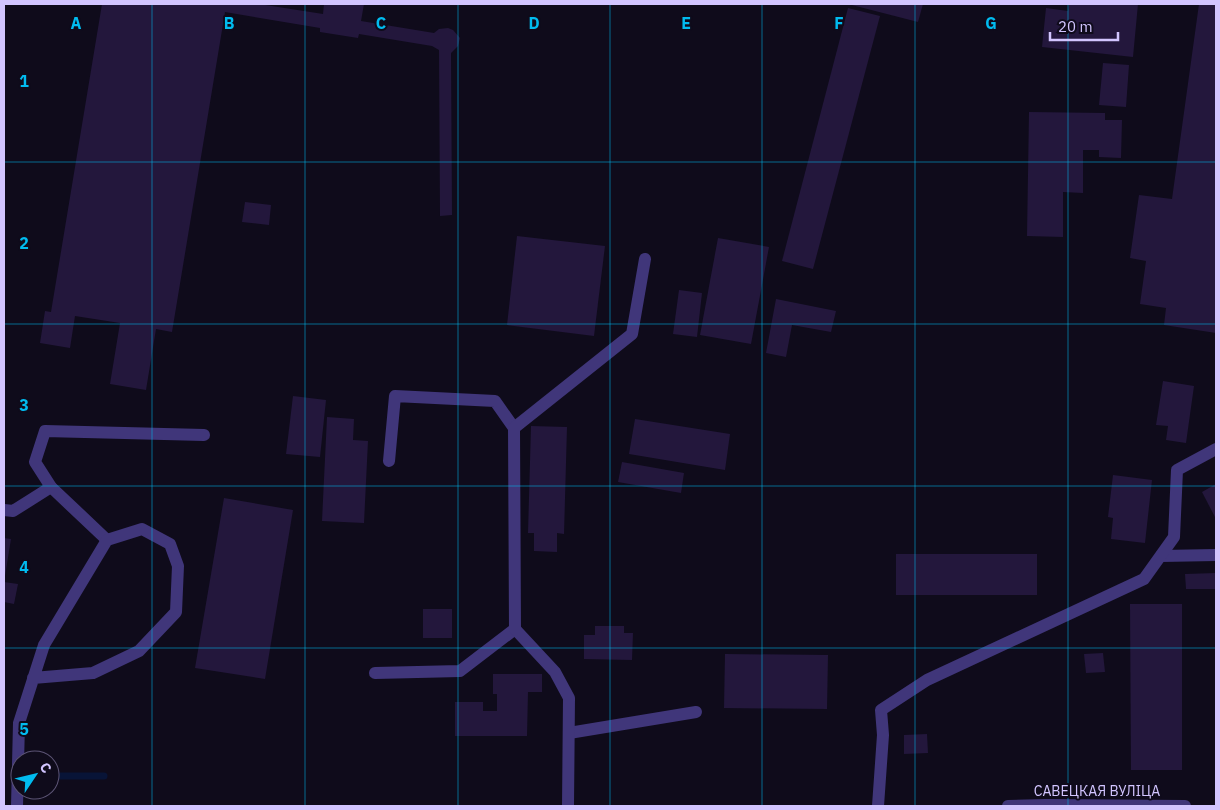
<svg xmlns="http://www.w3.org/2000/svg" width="1220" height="810" font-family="'IBM Plex Sans',sans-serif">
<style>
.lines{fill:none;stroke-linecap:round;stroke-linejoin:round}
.stream{stroke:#081437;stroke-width:7}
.building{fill:#23173c}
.service{stroke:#40367a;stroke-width:12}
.tertiary{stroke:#40367a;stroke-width:12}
.grid{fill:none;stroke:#01bbef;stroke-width:1;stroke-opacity:0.55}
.labels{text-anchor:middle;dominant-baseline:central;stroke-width:4;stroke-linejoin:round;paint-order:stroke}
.street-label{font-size:14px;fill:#d2c5ff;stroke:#0f0b1b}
.grid-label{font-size:16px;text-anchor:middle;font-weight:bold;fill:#01bbef;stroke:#0f0b1b;stroke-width:4;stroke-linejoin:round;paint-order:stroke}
</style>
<rect width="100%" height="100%" fill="#0f0b1b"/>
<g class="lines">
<!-- stream -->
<polyline class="stream" points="50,776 104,776"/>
</g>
<!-- building -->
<g class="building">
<polygon points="102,4 259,4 323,14 324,4 364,4 361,21 434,33 439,29 448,28 453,30 460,38 458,46 451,53 452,215 440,216 439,50 432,46 359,34 358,38 320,32 320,28 225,12 172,332 156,329 146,390 110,384 120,323 75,316 70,348 40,343 45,311 51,312"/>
<polygon points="848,4 923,4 918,22"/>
<polygon points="1069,4 1138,4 1133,57 1042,47 1046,8 1068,11"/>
<polygon points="1199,4 1216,4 1216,333 1164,325 1166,308 1140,304 1146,261 1130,258 1139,195 1172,199"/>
<polygon points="848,8 880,16 813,269 782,261"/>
<polygon points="1103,63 1129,65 1126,107 1099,105"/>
<polygon points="1029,112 1105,113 1105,120 1122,120 1121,158 1099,157 1099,150 1083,150 1083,193 1063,192 1063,237 1027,236"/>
<polygon points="245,202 271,205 269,225 242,222"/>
<polygon points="517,236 605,246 594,336 507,325"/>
<polygon points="718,238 769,247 751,344 700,335"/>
<polygon points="679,290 702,293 697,337 673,334"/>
<polygon points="776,299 836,311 831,332 792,325 786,357 766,353"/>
<polygon points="1163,381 1194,386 1186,443 1166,440 1168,426 1156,425"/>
<polygon points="293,396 326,400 320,457 286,454"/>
<polygon points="327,417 354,419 353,440 368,441 364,523 322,521"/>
<polygon points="635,419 730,434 725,470 629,454"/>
<polygon points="531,426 567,427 564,534 557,533 557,552 534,551 534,533 528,533"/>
<polygon points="622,462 684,473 681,493 618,482"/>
<polygon points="1113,475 1152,480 1145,543 1111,539 1113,518 1108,517"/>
<polygon points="1216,484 1216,519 1202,492"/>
<polygon points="224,498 293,510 265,679 195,668"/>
<polygon points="4,538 11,539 5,576 4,575"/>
<rect x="896" y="554" width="141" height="41"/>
<polygon points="1216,573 1216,589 1186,589 1185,574"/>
<polygon points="4,582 18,584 14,604 4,602"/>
<polygon points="1130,604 1182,604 1182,770 1131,770"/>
<rect x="423" y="609" width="29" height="29"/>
<polygon points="595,626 624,626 624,633 633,633 632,660 584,659 584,635 595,635"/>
<polygon points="1103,653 1105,672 1086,673 1084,654"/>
<polygon points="725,654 828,655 827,709 724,708"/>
<polygon points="493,674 542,674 542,692 528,692 527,736 455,736 455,702 483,702 483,711 497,711 497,694 493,694"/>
<polygon points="927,734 928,753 904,754 904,735"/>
</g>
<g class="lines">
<!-- service -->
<g class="service">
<polyline points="389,461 395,396 495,401 514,428"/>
<polyline points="4,510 13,511 51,487"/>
<polyline points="107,540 51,487 35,462 45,431 204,435"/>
<polyline points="1161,556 1216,555"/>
<polyline points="375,673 460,671 515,629"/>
<polyline points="569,733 696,712"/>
<polyline points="17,806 19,723 44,645 107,540 142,529 170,544 178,566 176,612 139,651 93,673 33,678"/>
<polyline points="568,806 569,698 555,672 515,629 514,428 632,334 645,259"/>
<polyline points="878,806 883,735 881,710 927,680 1144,579 1174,537 1177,470 1216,449"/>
</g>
<!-- tertiary -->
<polyline class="tertiary" points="1008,806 1046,805 1185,806"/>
</g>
<!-- grid -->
<path class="grid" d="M152,4V806M305,4V806M458,4V806M610,4V806M762,4V806M915,4V806M1068,4V806M4,162H1216M4,324H1216M4,486H1216M4,648H1216"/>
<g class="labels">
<!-- street labels -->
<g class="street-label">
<text x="1097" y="791">САВЕЦКАЯ ВУЛІЦА</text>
</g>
</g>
<g class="grid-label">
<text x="76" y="29">A</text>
<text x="229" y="29">B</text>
<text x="381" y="29">C</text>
<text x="534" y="29">D</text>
<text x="686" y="29">E</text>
<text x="839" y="29">F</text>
<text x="991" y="29">G</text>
<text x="24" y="87">1</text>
<text x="24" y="249">2</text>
<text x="24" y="411">3</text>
<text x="24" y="573">4</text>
<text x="24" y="735">5</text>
</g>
<!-- border -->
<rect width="1220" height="810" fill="none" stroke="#d2c5ff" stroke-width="10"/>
<!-- north arrow -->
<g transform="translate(35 775) rotate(55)"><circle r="24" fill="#0f0b1b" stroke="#5d5576"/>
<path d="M0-4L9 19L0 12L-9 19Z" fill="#01bbef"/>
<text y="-8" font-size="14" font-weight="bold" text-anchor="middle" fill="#d2c5ff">С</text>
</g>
<!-- scale -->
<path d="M1050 32v8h68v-8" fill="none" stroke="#d2c5ff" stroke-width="2.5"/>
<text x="1058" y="32" font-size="15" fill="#d2c5ff" stroke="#0f0b1b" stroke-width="4" paint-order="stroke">20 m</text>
</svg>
